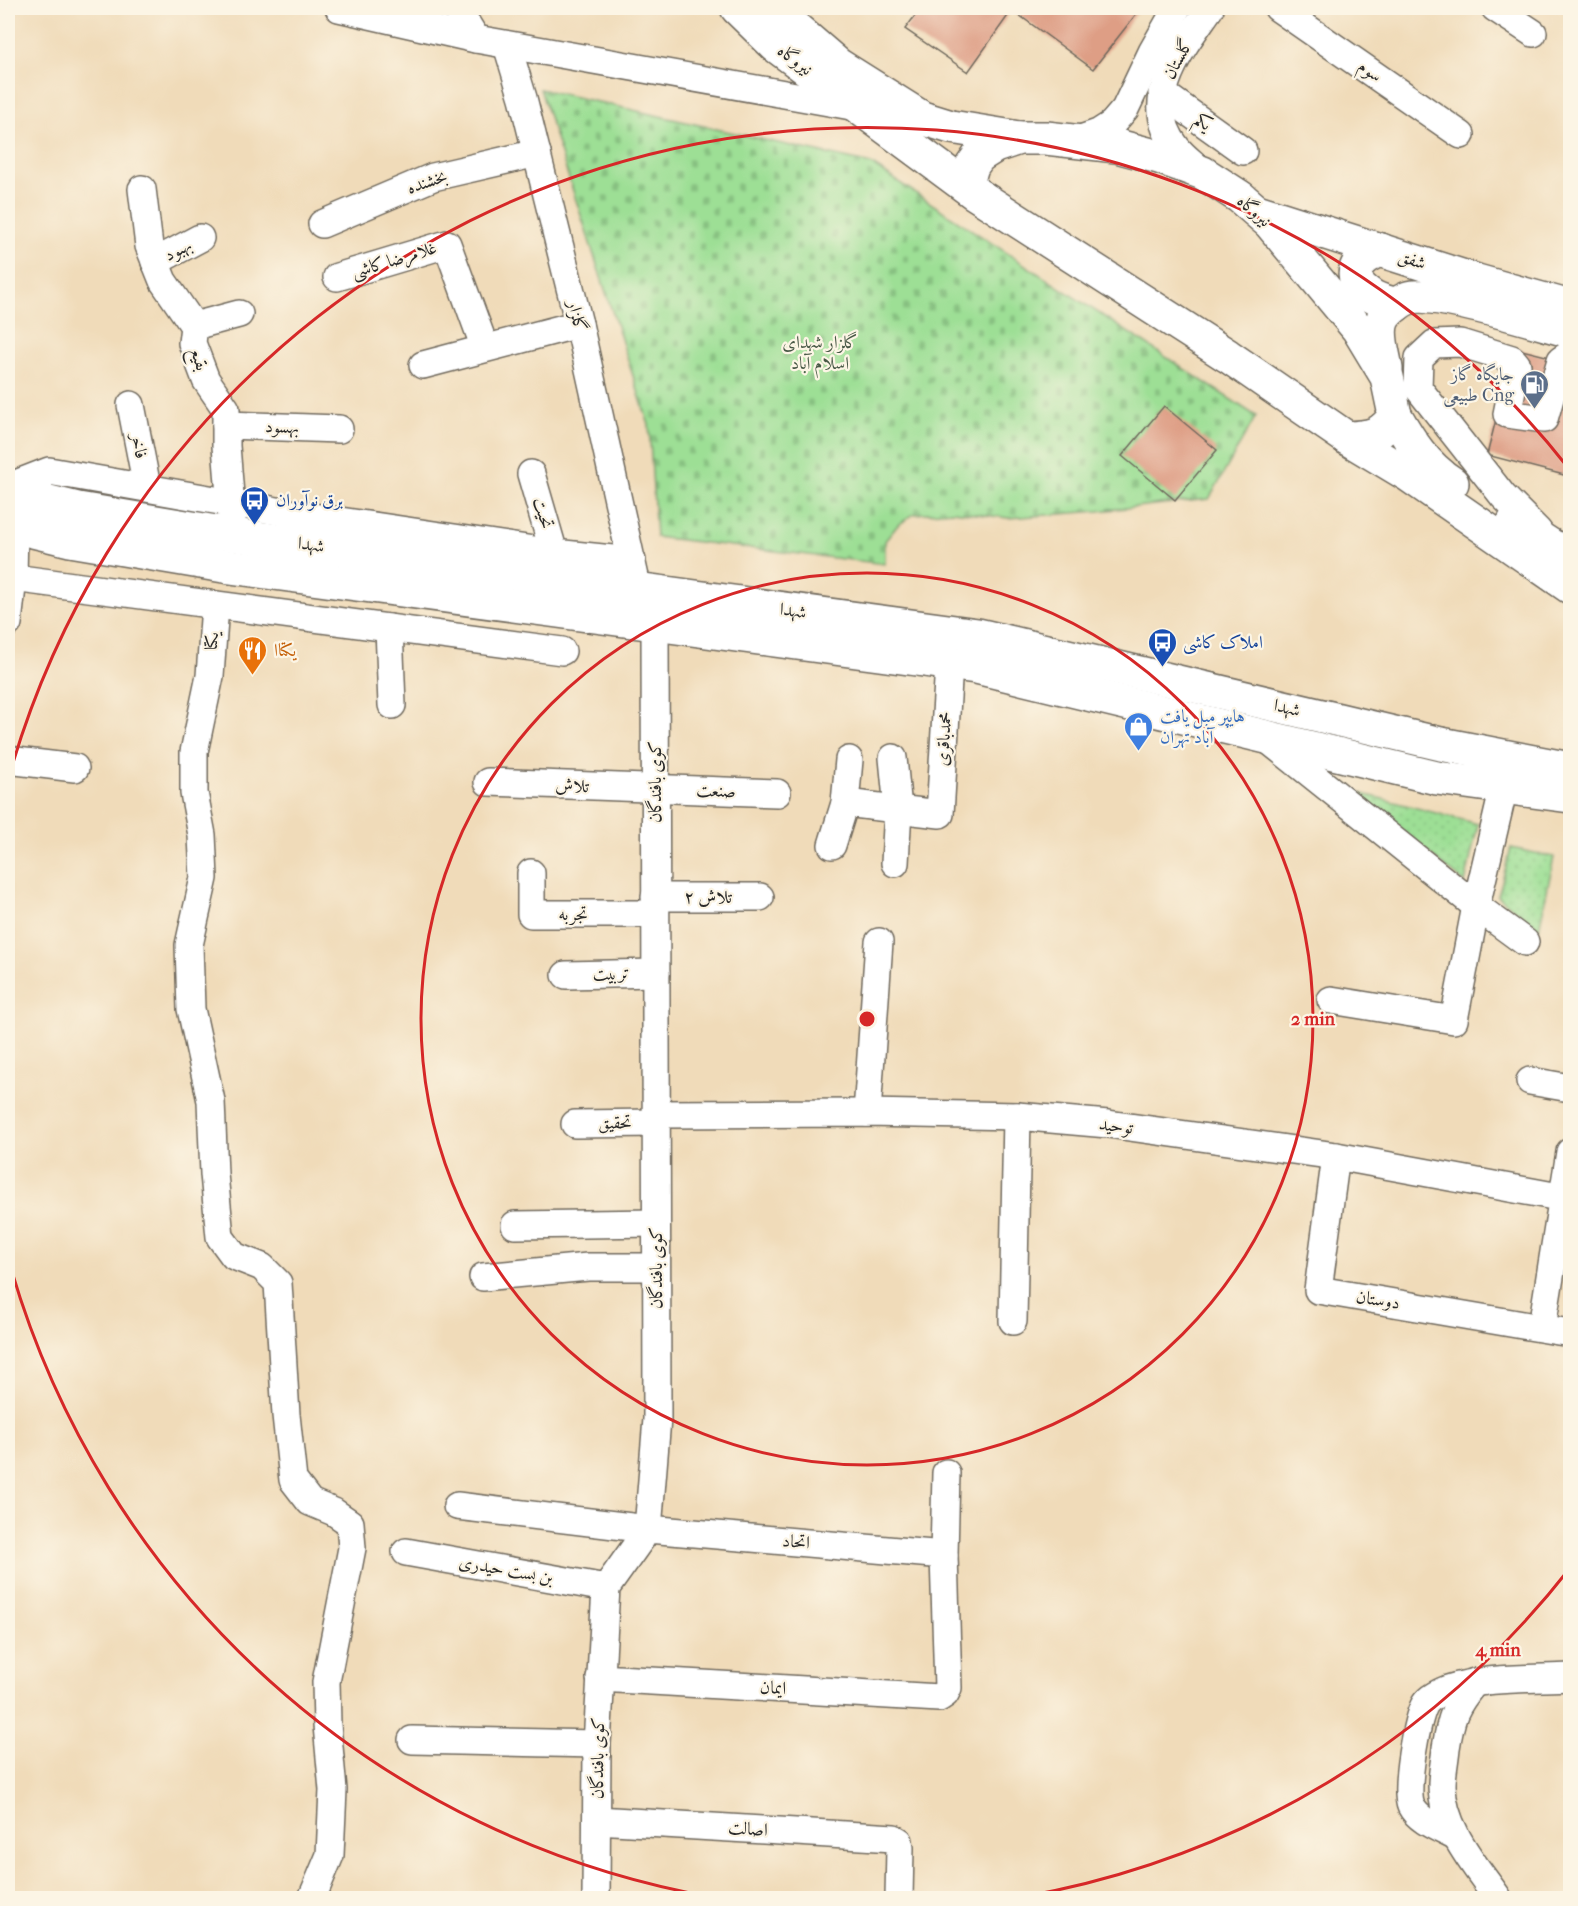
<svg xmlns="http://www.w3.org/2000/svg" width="1578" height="1906" font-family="'IM FELL French Canon',Amiri,serif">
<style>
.grass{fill:url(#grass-dots);stroke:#648560;stroke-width:1.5}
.cemetery{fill:url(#cemetery-stones);stroke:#648560;stroke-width:1.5}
.building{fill:#de9e85}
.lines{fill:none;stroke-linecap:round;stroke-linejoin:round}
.minor-casing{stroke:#70695d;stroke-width:30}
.major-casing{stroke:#70695d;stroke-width:36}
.minor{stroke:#fff;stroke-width:27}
.major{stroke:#fff;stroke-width:33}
.ring{fill:none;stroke:#d62828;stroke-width:3}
.labels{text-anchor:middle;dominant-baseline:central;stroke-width:4.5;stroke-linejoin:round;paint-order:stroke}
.street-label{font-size:18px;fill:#2b2b2b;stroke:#fcf5e5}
.park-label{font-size:18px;fill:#485846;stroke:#fcf5e5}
.service-label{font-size:18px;fill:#4e5e75;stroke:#fcf5e5;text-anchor:end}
.transit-label{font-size:18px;fill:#164399;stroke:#fcf5e5;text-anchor:start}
.food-label{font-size:18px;fill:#c56008;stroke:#fcf5e5;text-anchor:start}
.shop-label{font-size:18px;fill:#366cbe;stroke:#fcf5e5;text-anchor:start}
.centre{fill:#d62828;stroke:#fcf5e5;stroke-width:3}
.ring-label{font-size:18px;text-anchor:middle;font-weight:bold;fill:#d62828;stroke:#fcf5e5;stroke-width:4.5;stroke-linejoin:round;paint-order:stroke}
</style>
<defs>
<pattern id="grass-dots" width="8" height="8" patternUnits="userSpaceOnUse" patternTransform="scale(1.5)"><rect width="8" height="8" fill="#9ddf95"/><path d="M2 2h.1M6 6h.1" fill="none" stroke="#87c081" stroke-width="1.8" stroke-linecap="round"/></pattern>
<pattern id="cemetery-stones" width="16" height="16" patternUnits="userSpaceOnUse" patternTransform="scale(1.5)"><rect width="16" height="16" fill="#9ddf95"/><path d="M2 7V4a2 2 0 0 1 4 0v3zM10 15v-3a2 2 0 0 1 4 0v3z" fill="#87c081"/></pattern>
</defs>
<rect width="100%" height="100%" fill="#fcf5e5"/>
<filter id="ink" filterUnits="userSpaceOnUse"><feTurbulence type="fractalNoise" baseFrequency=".0167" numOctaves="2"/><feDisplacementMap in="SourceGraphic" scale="12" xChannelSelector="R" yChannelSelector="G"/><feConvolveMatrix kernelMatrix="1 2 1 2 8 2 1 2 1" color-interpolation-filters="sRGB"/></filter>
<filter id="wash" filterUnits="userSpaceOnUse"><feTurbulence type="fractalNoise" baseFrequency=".008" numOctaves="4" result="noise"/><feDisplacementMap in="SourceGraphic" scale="24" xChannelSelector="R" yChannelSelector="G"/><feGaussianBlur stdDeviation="1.35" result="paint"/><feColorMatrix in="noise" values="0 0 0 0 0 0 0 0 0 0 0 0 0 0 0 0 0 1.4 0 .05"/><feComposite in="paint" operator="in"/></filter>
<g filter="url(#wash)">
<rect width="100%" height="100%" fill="#f0dbb9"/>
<!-- grass -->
<g class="grass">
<polygon points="1352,791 1478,824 1465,883"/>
<polygon points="1511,848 1554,857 1539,929 1498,896"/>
</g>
<!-- cemetery -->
<polygon class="cemetery" points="540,89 871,164 1256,416 1209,499 1098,511 1008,518 953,511 914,514 897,526 885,541 885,564 656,537 649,425"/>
<g id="blocks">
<!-- building -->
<g class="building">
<polygon points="921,8 1141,8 1093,69 1012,10 968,72 905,29"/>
<polygon points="1514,348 1570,362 1570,467 1568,476 1487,455"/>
<polygon points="1164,406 1217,450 1175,500 1122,456"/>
</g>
</g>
</g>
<g filter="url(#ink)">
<use href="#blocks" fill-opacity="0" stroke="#70695d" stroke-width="1.5"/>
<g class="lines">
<defs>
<g id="minor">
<polyline points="339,8 476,39 857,107"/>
<polyline points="457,8 476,39"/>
<polyline points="1278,8 1461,135"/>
<polyline points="1495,8 1533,33"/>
<polyline points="507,45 523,98 579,324 635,577"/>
<polyline points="1162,93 1243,151"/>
<polyline points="1075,141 1098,133 1112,124 1125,109 1152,52 1177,8"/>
<path d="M1200,170C1193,163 1183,156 1177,148C1138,101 1183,47 1210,8"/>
<polyline points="142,189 149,246 163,281 194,326 192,343 206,380 226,409 226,446 232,519"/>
<polyline points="322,224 433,177 537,153"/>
<polyline points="155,262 200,238"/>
<polyline points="337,277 447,244 485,348"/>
<polyline points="194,326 239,314"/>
<polyline points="423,365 579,324"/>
<polyline points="131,405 147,487"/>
<polyline points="226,425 339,429"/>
<polyline points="531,474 554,553"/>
<polyline points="8,487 49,471 300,515 554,553 632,561"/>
<polyline points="1538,531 1503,496 1418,388 1419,358 1434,344 1460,343 1512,359 1517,365 1507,414 1544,419 1561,360 1570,354"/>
<polyline points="13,578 562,651"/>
<polyline points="215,605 210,676 194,752 194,793 202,835 204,878 189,945 191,1009 211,1101 214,1174 220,1237 234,1256 262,1267 278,1283 286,1415 293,1480 310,1502 334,1512 350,1523 352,1548 326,1682 327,1725 333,1790 330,1855 312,1898"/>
<polyline points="8,623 13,578 14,527"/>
<polyline points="389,628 392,705"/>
<polyline points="1267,739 1476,906 1525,942"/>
<polyline points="893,758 898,809 895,863"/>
<polyline points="8,760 75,768"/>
<polyline points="488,782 777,793"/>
<polyline points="845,803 849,760"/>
<polyline points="832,845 845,803 940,814 949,664"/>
<polyline points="531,873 531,914 655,914"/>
<polyline points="655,897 760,897"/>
<polyline points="566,975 656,973"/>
<polyline points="1331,1000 1454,1020 1476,906 1504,787"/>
<polyline points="1530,1081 1570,1088"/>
<polyline points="867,1113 879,942"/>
<polyline points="656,1114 867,1113 1017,1116 1108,1124 1336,1156 1570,1199"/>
<polyline points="575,1124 656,1123"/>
<polyline points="1336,1156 1318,1290 1570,1333"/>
<polyline points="515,1225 656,1223"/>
<polyline points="483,1277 588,1267 656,1267"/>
<polyline points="1013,1321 1017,1116"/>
<polyline points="1542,1327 1570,1152"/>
<polyline points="457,1506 648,1529 944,1555"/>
<polyline points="406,1552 606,1588"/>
<polyline points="600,1678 939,1698 945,1694 948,1688 944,1555 946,1473"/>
<path d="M1475,1682C1454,1707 1451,1717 1446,1748C1445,1760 1442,1773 1442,1785C1442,1828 1475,1865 1498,1898"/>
<polyline points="412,1740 597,1744"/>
<polyline points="597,1820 894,1838 899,1841 900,1848 899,1898"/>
<path d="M1456,1837C1442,1829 1419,1822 1411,1806C1404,1790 1416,1719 1425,1704C1429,1697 1441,1692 1448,1689C1482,1677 1534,1679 1570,1677"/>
<polyline points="596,1898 597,1744 606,1588 648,1529 657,1419 655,624"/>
</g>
<g id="major">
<path d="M737,8L776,46L973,192L1228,356L1347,438C1370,437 1382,436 1395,415L1387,377L1358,329L1270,223L1240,197L1203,173L1159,157L1117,146L1046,138H1019L995,146L979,156L972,166L968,180L973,192"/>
<polyline points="775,8 795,28 838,65 922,118 951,127 1019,138"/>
<polyline points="1260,212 1477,281 1570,307"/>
<path d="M1381,250C1356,257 1344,277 1369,294C1376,300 1388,302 1396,305"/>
<path d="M1386,369C1384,354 1376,333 1383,319C1387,311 1400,301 1408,298C1433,289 1540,323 1570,331"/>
<path d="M1395,415C1410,441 1425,466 1452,483"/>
<polyline points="1347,438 1407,474 1570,587"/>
<polyline points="8,492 78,509 234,535 978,635 1441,744 1570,769"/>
<polyline points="1514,522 1570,558"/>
<polyline points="8,525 70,540 230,567 976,667 1437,778 1570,796"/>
</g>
</defs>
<!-- minor casing -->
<use href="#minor" class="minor-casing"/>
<!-- major casing -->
<use href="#major" class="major-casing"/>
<!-- minor -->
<use href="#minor" class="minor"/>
<!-- major -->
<use href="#major" class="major"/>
</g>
</g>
<!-- distance rings -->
<g class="ring">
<circle cx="867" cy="1019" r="446"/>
<path d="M1570 1568A892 892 0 0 1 1022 1897M712 1897A892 892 0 0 1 10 1265M10 773A892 892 0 0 1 1570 470"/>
</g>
<!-- icons -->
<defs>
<symbol id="fuel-pin" viewBox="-11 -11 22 30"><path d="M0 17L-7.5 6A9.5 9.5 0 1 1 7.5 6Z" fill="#5c6f8a" stroke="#fcf5e5"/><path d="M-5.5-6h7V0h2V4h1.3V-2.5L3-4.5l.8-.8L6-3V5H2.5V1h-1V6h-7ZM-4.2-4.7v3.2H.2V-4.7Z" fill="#fff"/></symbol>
<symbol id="bus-pin" viewBox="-11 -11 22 30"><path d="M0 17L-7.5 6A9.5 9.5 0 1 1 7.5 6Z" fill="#1a4fb4" stroke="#fcf5e5"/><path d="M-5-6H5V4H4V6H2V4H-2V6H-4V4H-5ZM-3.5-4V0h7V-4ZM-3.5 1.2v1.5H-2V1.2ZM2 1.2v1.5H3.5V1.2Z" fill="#fff"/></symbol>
<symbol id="restaurant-pin" viewBox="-11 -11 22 30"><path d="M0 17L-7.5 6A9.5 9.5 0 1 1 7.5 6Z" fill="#e8710a" stroke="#fcf5e5"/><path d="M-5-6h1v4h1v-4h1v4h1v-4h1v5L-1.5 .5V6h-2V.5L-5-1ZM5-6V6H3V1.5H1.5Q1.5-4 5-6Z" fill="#fff"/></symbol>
<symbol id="shop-pin" viewBox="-11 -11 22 30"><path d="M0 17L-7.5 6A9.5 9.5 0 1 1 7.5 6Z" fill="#3f7fe0" stroke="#fcf5e5"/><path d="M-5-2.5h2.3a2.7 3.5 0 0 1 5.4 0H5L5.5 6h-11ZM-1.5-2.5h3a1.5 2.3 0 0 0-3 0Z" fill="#fff"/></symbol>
</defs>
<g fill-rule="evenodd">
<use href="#fuel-pin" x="1518" y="368" width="33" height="45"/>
<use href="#bus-pin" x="238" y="484" width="33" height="45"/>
<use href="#bus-pin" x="1146" y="626" width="33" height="45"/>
<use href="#restaurant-pin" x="236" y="634" width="33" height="45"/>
<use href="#shop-pin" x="1122" y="710" width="33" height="45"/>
</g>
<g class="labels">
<!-- street labels -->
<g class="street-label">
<text transform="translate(1178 59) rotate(-62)">گلستان</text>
<text transform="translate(795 60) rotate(37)">نیروگاه</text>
<text transform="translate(1370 71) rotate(35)">سوم</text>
<text transform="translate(1203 122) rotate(36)">یکم</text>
<text transform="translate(427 182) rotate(-19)">بخشنده</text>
<text transform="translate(1254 211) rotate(41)">نیروگاه</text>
<text transform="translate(178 250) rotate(-28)">بهبود</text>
<text transform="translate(394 260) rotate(-17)">غلامرضا کاشی</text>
<text transform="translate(1412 260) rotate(18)">شفق</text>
<text transform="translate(577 316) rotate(77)">گلزار</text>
<text transform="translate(199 359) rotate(72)">بقیع</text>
<text transform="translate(282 427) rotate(2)">بهسود</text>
<text transform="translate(139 446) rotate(79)">فاخر</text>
<text transform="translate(543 513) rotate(74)">تحیت</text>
<text transform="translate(311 545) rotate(8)">شهدا</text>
<text transform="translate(793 611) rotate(8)">شهدا</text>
<text transform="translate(212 641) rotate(-86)">یکتا</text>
<text transform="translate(1287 708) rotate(13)">شهدا</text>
<text transform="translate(944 739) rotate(-86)">محمدباقری</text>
<text transform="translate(655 782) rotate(-90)">کوی بافندگان</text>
<text transform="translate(572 786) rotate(3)">تلاش</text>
<text transform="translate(716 791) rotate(2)">صنعت</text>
<text x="708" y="897">تلاش ۲</text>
<text x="573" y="914">تجربه</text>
<text transform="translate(611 974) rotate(-1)">تربیت</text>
<text transform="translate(615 1123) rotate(-1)">تحقیق</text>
<text transform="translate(1116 1126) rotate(7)">توحید</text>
<text transform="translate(656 1268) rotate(-90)">کوی بافندگان</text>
<text transform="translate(1378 1300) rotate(9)">دوستان</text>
<text transform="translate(796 1542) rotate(5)">اتحاد</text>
<text transform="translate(506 1570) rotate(10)">بن بست حیدری</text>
<text transform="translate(773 1688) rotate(3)">ایمان</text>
<text transform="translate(598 1758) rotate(-89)">کوی بافندگان</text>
<text transform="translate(748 1829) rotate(4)">اصالت</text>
</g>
<!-- park labels -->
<g class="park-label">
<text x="820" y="342">گلزار شهدای<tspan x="820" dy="21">اسلام آباد</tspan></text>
</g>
<!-- service labels -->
<g class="service-label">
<text x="1514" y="374">جایگاه گاز<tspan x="1514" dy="21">طبیعی Cng</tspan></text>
</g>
<!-- transit labels -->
<g class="transit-label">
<text x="276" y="500">برق نوآوران</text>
<text x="1183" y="642">املاک کاشی</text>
</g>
<!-- food labels -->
<g class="food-label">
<text x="274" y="650">یکتاا</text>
</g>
<!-- shop labels -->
<g class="shop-label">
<text x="1160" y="716">هایپر مبل یافت<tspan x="1160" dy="21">آباد تهران</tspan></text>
</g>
</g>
<circle cx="867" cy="1019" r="9" class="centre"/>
<g class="ring-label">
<text x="1313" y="1025">2 min</text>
<text x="1498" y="1656">4 min</text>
</g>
<!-- margin -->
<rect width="1578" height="1906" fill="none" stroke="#fcf5e5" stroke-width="30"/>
</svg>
